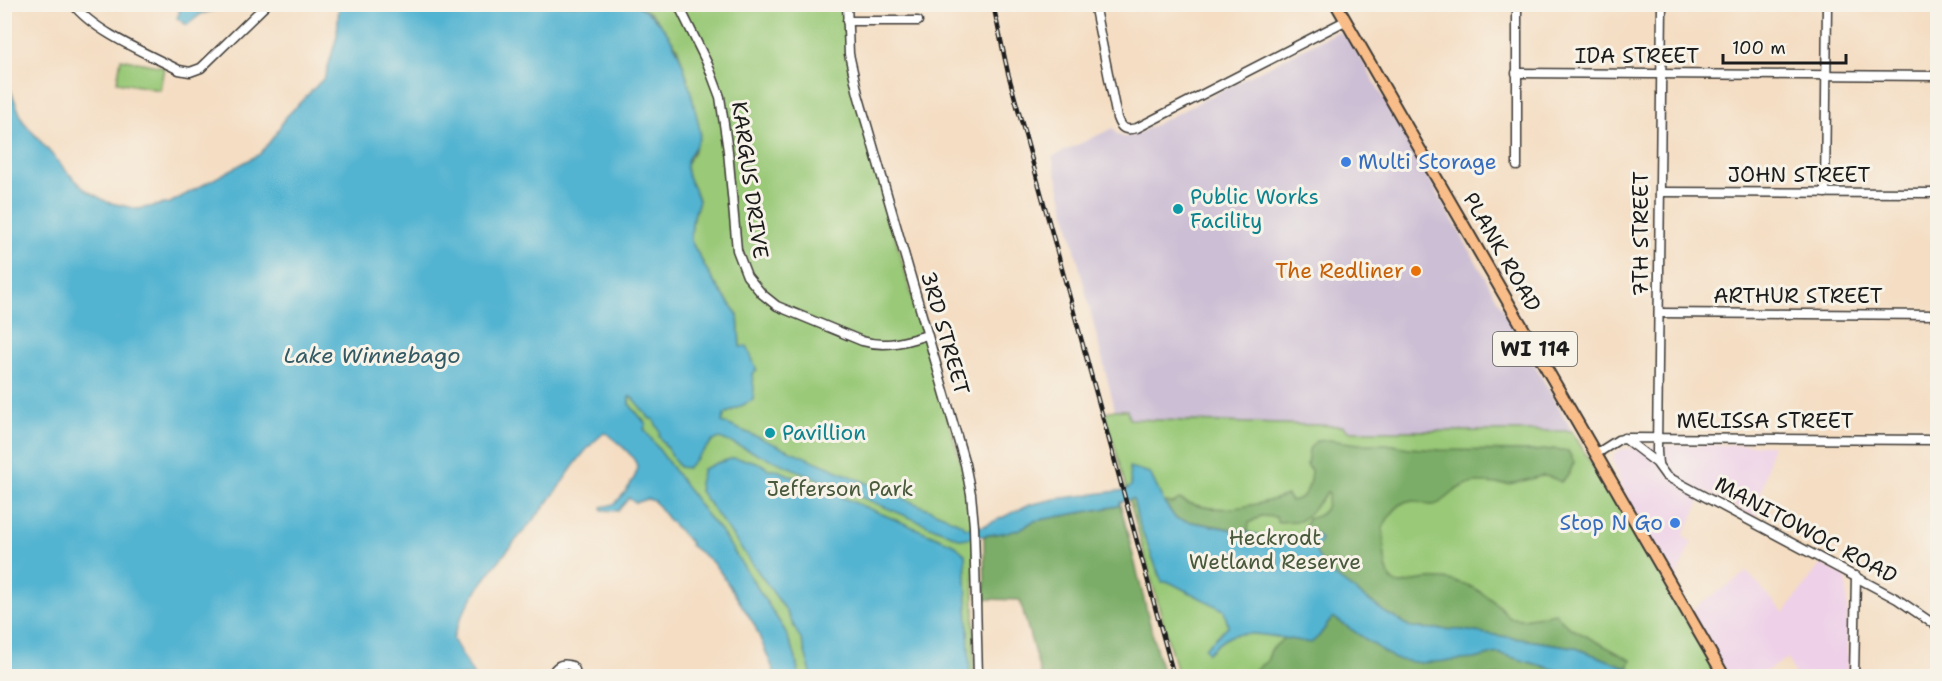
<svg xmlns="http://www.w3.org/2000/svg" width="1942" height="681" font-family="'Shantell Sans',sans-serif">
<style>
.built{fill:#eed0e8}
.industrial{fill:#ccbed4}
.green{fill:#9ac978;stroke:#5b724a;stroke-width:1.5}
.forest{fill:#7bad68;stroke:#4c6442;stroke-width:1.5}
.water{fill:#52b4d1;stroke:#376876;stroke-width:1.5}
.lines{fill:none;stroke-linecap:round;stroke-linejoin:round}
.minor-casing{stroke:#3c3935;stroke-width:11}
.major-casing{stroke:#3c3935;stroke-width:14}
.minor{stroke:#fff;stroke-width:8}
.major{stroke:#f8bd88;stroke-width:10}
.rail-casing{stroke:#1c1c1c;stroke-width:4.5}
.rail{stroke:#f7f3e8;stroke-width:2;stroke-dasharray:7;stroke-linecap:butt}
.shop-dot{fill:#3f7fe0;stroke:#f7f3e8;stroke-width:2}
.culture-dot{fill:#0f9aa8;stroke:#f7f3e8;stroke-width:2}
.food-dot{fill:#e8710a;stroke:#f7f3e8;stroke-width:2}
.labels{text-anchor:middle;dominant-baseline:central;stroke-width:6;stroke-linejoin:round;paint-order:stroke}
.shield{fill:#f7f3e8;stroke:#5e5c59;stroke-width:1.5}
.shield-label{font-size:20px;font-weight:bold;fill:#1c1c1c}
.street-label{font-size:21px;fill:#1c1c1c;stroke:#f7f3e8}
.shop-label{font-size:21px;fill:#366cbe;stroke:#f7f3e8;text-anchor:start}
.culture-label{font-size:21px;fill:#0d838f;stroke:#f7f3e8;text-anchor:start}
.food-label{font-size:21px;fill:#c56008;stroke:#f7f3e8;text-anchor:end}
.park-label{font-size:21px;fill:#48593c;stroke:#f7f3e8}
.water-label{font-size:22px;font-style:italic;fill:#325964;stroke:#f7f3e8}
</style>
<rect width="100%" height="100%" fill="#f7f3e8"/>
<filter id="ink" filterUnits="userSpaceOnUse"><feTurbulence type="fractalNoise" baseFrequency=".0167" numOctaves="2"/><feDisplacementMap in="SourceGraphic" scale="12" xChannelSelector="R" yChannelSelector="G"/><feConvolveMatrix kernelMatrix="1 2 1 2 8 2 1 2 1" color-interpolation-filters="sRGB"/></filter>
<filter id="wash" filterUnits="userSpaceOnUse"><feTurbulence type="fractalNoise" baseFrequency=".008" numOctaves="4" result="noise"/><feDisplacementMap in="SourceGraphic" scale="24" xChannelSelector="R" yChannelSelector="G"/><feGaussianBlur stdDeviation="1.35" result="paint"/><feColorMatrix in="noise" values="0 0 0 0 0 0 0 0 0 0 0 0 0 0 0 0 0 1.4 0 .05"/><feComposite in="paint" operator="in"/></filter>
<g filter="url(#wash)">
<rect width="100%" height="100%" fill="#f4ddc2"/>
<!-- built -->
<g class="built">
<polygon points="1670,445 1772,445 1756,517 1705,491 1683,536 1692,542 1673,584 1621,484 1612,459 1616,452 1623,449"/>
<polygon points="1821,564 1844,576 1847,582 1847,676 1795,676 1788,658 1758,676 1729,676 1690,611 1747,572 1784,613"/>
</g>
<!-- industrial -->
<polygon class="industrial" points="1336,32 1348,35 1572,431 1348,431 1343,426 1128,419 1127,410 1115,410 1052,157 1113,128 1117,134 1124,137 1135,135"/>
<!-- green -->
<g class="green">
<polygon points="637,5 846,5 850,73 907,279 961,463 974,526 974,676 799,676 795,655 784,629 722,533 705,513 648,435 644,429 646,424 629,404 629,397 632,397 651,419 722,418 753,379 740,348 738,315 713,281 691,241 692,223 699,200 687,175 686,164 694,151 688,80 677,47 652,14"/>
<polygon points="121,59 164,67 160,90 117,82"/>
<polygon points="1115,410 1127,410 1129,419 1343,426 1348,431 1572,431 1605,487 1644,545 1719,676 1178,676 1105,412"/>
</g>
<!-- forest -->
<g class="forest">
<path d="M1329,440L1359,444H1387L1409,448L1440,450L1533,451L1555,449L1568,451L1574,462L1569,474L1561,482C1555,479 1550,476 1543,476C1531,478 1519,483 1507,484C1491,485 1476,479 1461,487C1451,492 1446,502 1434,505C1423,507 1414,496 1403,503C1395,508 1386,520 1383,528C1384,541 1383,574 1394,582C1401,587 1412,581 1420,580C1457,574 1487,591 1510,618L1524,619L1555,613L1569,627L1631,660L1628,668L1573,647L1462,630L1412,628L1386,613L1324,568L1304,535V528L1308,519C1325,515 1327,509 1329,493L1327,492L1312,511L1300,521L1278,522L1276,517L1261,516L1249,523L1248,532L1176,519L1164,502L1173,503L1179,499C1213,516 1253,507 1287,495L1291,501C1308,498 1310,486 1311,470L1307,465L1309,449L1316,441Z"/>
<polygon points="1120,503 1163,676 1041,676 1020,600 985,599 984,536 1018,530 1034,521 1118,506"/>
<polygon points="1333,617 1395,659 1475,659 1497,653 1577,676 1246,676 1267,661 1271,650 1284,638 1311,642 1319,636"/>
</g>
<!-- water -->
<g class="water">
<polygon points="172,5 231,5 201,14 187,25 177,18 180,11"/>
<path d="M339,5H637C673,27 684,61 693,101C695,111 699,122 700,133C700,146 687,153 686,166C686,178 695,189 699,200L692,223L691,241L713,281L738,315L740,347L747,346L757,371L752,374L754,388L753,400L725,414L722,422L945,516C952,521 960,521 966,528L984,526L1029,505L1055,499L1126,490L1131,486L1129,467L1150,473L1164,502L1176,519L1282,539L1308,541L1316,533L1321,539L1316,552L1324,568L1386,613L1412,628L1462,630L1573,647L1628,668L1643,676H1577L1497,653L1475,659L1420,663L1395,659L1333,617L1319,636L1311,643C1293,640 1247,629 1231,636C1222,640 1215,646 1208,653L1205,648L1228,626L1224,610L1169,582H1162L1138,521L1133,499L1121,502L1118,506L1034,521L1018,530L1009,532L961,539L720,438L713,441L687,468L679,467L659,436L660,432L653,419H650L632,397H629V404L646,424L644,429L705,513L722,533L784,629L795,655L799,676H776L754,624L719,570L710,560L690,545L691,543L668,519L654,501L647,499L635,503L629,498L618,511L602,510V507C606,506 611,506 615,503C622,497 639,476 637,466C634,455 617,442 608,434L604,433C581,451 566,478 549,501C518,540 466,591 453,639L474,676H5L4,74L23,121L68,173L86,190L107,202L138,209L170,203L260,154L275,135L285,118L325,77L337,36Z"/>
<path d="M734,458C746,460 759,460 768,469H775L953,544L965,554L970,676H812L802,642L785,609L700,491L699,483L703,469L717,463Z"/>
</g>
</g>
<g filter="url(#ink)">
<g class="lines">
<defs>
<g id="minor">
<path d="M73,4C94,32 148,54 179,70L190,72L201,68L267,4"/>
<path d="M678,4L708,65L720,97L728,151L737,250L747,276L762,294L777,306L862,341C886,348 904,342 927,335"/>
<polyline points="847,4 849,54 858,94 965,464 971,494 974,526 978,676"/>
<path d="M1094,4L1117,118C1121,129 1125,131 1137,128L1345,21"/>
<polyline points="1517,4 1517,166"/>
<polyline points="1662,4 1657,451 1658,465 1666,476 1897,599 1938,627"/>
<polyline points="847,21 918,21"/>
<polyline points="1516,73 1938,76"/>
<polyline points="1660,192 1938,193"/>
<polyline points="1825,193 1827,4"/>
<polyline points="1659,313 1938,315"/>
<polyline points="1624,438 1658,464"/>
<polyline points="1596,454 1618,440 1629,438 1938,440"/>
<path d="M551,676C555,667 561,662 572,666L575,670L576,676"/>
<polyline points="1854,676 1856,576"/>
</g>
<polyline id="major" points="1336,4 1724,676"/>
</defs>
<!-- minor casing -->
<use href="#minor" class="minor-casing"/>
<!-- major casing -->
<use href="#major" class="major-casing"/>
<!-- minor -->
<use href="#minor" class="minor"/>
<!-- major -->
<use href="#major" class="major"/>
<defs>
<polyline id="rail" points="993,4 1008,73 1174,676"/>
</defs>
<!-- rail casing -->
<use href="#rail" class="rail-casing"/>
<!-- rail -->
<use href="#rail" class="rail"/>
</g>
</g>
<!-- markers -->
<g class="shop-dot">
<circle cx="1346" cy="162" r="6"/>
<circle cx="1675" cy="523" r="6"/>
</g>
<g class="culture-dot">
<circle cx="1178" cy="209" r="6"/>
<circle cx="770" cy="433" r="6"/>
</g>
<circle class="food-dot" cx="1416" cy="271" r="6"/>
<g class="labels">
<!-- shield labels -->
<rect class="shield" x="1493" y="332" width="84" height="34" rx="4.5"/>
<g class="shield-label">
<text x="1535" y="349">WI 114</text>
</g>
<!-- street labels -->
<g class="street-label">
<text x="1637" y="56">IDA STREET</text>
<text x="1799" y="175">JOHN STREET</text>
<text transform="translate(750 180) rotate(82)">KARGUS DRIVE</text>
<text transform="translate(1641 234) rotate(-90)">7TH STREET</text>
<text transform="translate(1502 252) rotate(60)">PLANK ROAD</text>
<text x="1798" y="296">ARTHUR STREET</text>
<text transform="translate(945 333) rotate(74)">3RD STREET</text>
<text x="1765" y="421">MELISSA STREET</text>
<text transform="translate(1806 530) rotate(28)">MANITOWOC ROAD</text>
</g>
<!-- shop labels -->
<g class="shop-label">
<text x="1358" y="162">Multi Storage</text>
<text x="1663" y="523" text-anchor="end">Stop N Go</text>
</g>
<!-- culture labels -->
<g class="culture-label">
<text x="1190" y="197">Public Works<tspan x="1190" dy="24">Facility</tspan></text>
<text x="782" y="433">Pavillion</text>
</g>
<!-- food labels -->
<g class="food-label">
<text x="1404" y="271">The Redliner</text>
</g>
<!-- park labels -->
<g class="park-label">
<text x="840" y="489">Jefferson Park</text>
<text x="1275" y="538">Heckrodt<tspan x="1275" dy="24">Wetland Reserve</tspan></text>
</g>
<!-- water labels -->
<g class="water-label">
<text x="372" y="355">Lake Winnebago</text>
</g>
</g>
<!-- margin -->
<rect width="1942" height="681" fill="none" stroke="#f7f3e8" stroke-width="24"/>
<!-- scale -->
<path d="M1723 54v9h123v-9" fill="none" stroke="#1c1c1c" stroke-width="3"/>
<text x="1732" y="54" font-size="18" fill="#1c1c1c" stroke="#f7f3e8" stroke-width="4.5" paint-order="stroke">100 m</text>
</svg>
